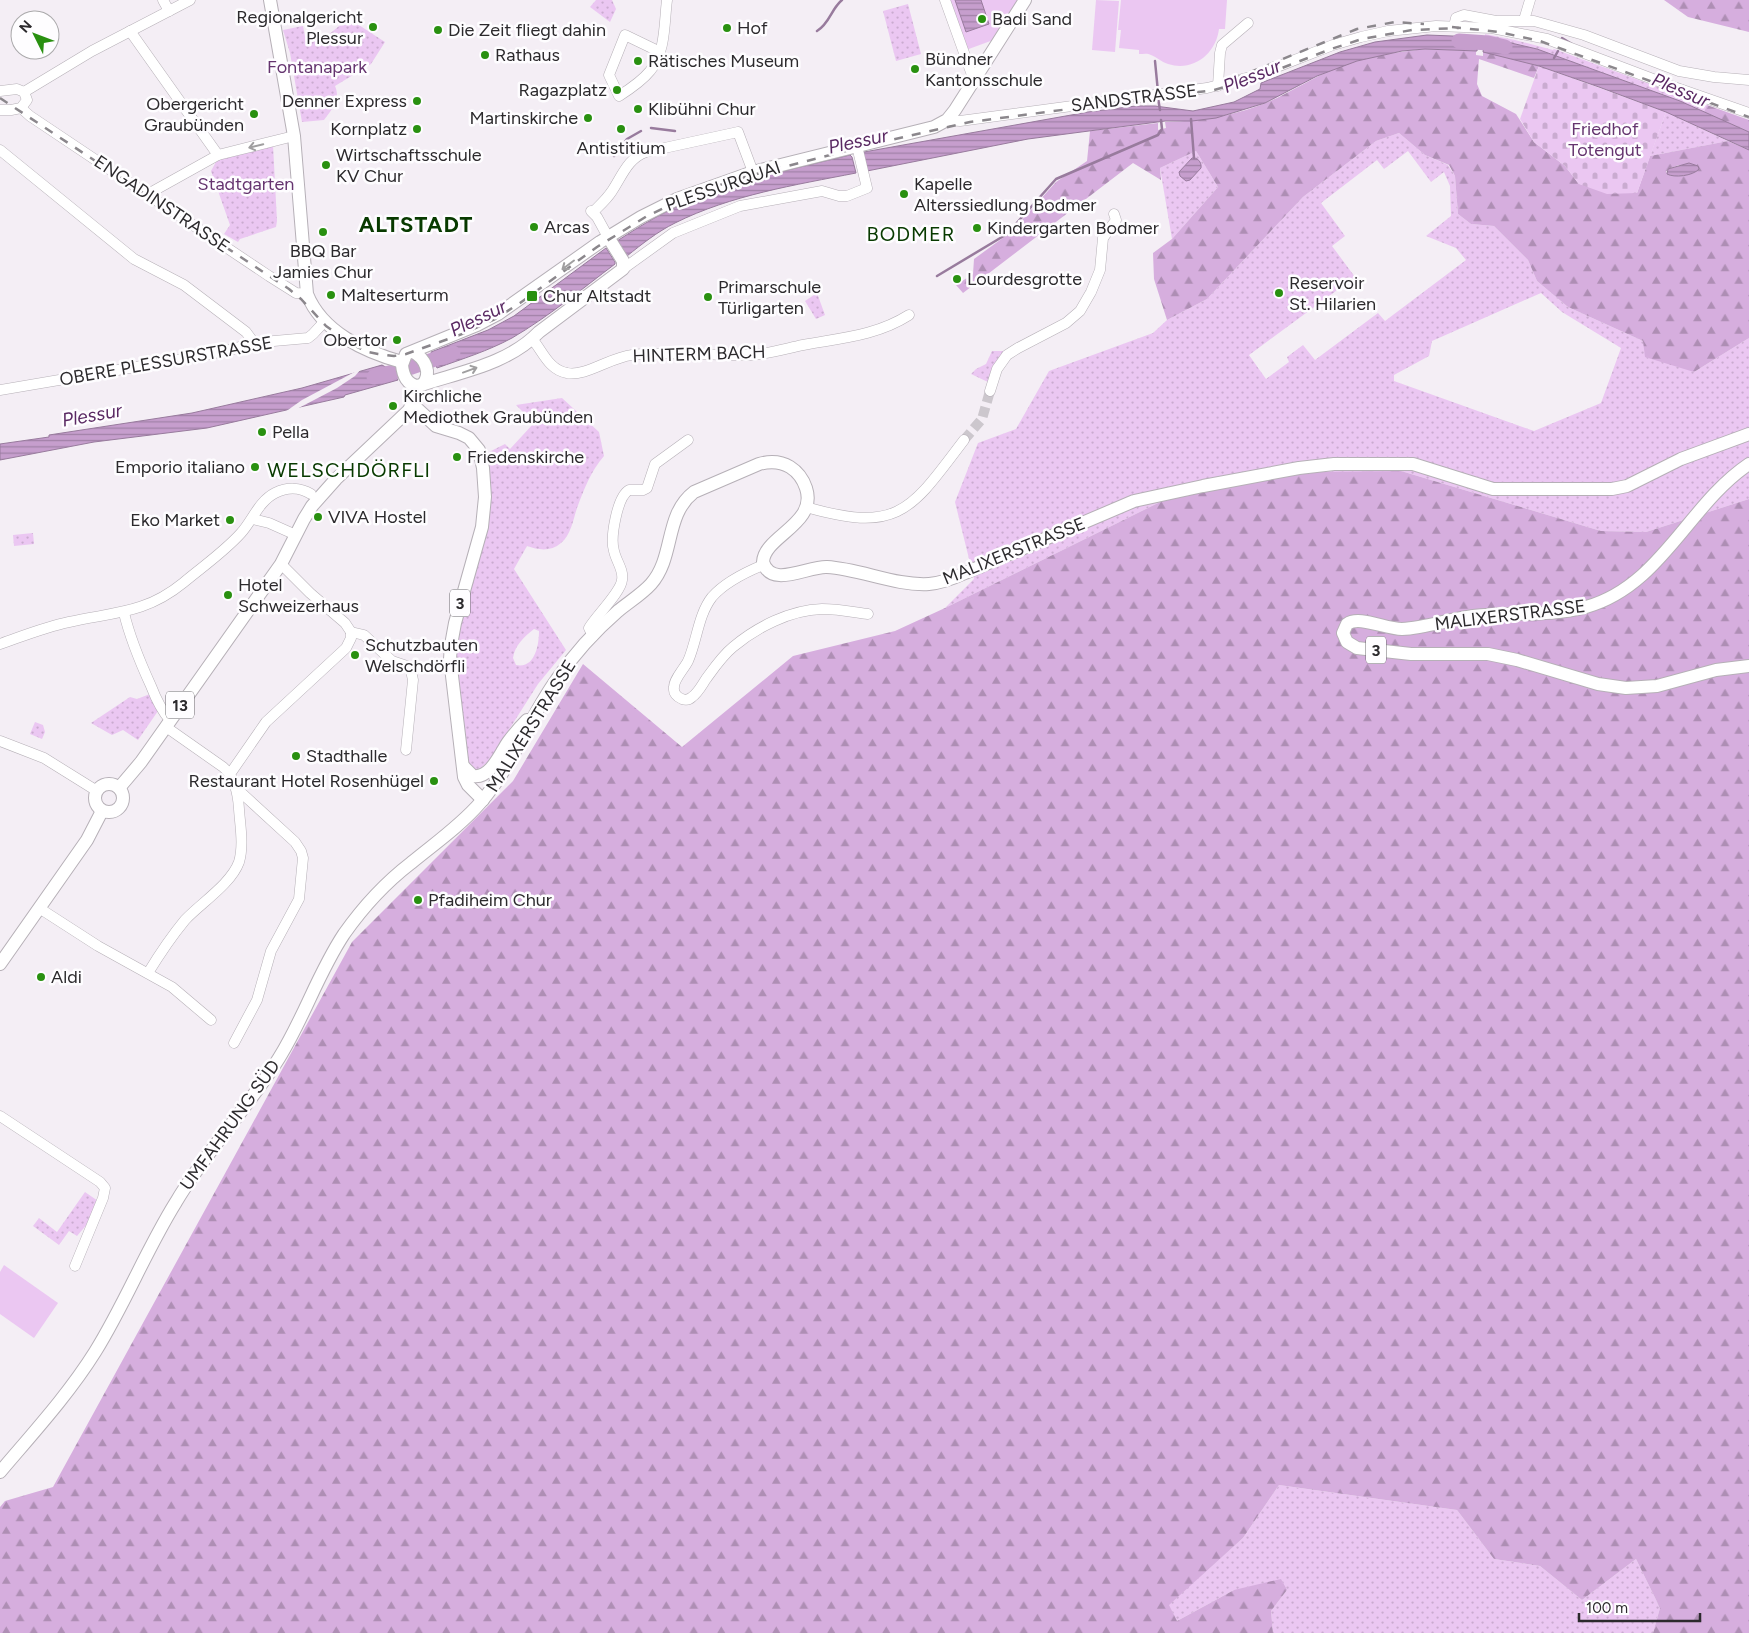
<svg xmlns="http://www.w3.org/2000/svg" width="1749" height="1633" font-family="Figtree,sans-serif">
<style>
.green{fill:url(#green-dots);fill-rule:evenodd}
.forest{fill:url(#forest-firs);fill-rule:evenodd}
.cemetery{fill:url(#cemetery-stones)}
.pitch{fill:#ebc7f2}
.water{fill:url(#water-rules);stroke:#987b9d}
.pier{fill:#f4eef5}
.lines{fill:none;stroke-linecap:round;stroke-linejoin:round}
.stream{stroke:#987b9d;stroke-width:2.5}
.river{stroke:#c69ecd;stroke-width:15}
.minor-tunnel{stroke:#ccc7cd;stroke-width:10;stroke-dasharray:10 5;stroke-linecap:butt}
.minor-casing{stroke:#b6b0b7;stroke-width:11}
.major-casing{stroke:#b6b0b7;stroke-width:14}
.minor{stroke:#fff;stroke-width:10}
.major{stroke:#fff;stroke-width:12}
.rail{stroke:#8b878c;stroke-width:2.5;stroke-dasharray:9 9;stroke-linecap:butt}
.oneway{stroke:#a09fa0}
.poi-dot{fill:#299010;stroke:#fefdff;stroke-width:2}
.labels{text-anchor:middle;dominant-baseline:central;stroke-width:5;stroke-linejoin:round;paint-order:stroke}
.shield{fill:#fefdff;stroke:#6b696c;stroke-width:1}
.shield-label{font-size:16px;font-weight:bold;fill:#2c2a2d}
.poi-label{font-size:18px;fill:#2c2a2d;stroke:#fefdff;text-anchor:start}
.park-label{font-size:18px;fill:#65346f;stroke:#fefdff}
.street-label{font-size:18px;fill:#2c2a2d;stroke:#fefdff}
.water-label{font-size:19px;font-style:italic;fill:#5a2963;stroke:#fefdff}
.quarter-label{font-size:20px;letter-spacing:1px;fill:#083a00;stroke:#fefdff}
.district-label{font-size:22px;font-weight:bold;letter-spacing:1px;fill:#083a00;stroke:#fefdff}
</style>
<defs>
<pattern id="green-dots" width="8" height="8" patternUnits="userSpaceOnUse" patternTransform="scale(1.25)"><rect width="8" height="8" fill="#ebc7f2"/><path d="M2 2h.1M6 6h.1" fill="none" stroke="#caabd0" stroke-width="1.8" stroke-linecap="round"/></pattern>
<pattern id="forest-firs" width="22" height="20" patternUnits="userSpaceOnUse" patternTransform="scale(1.25)"><rect width="22" height="20" fill="#d6aede"/><path d="M5 1l3.5 6h-7zM16 11l3.5 6h-7z" fill="#ae8eb4"/></pattern>
<pattern id="cemetery-stones" width="16" height="16" patternUnits="userSpaceOnUse" patternTransform="scale(1.25)"><rect width="16" height="16" fill="#ebc7f2"/><path d="M2 7V4a2 2 0 0 1 4 0v3zM10 15v-3a2 2 0 0 1 4 0v3z" fill="#caabd0"/></pattern>
<pattern id="water-rules" width="6" height="5" patternUnits="userSpaceOnUse" patternTransform="scale(1.25)"><rect width="6" height="5" fill="#c69ecd"/><path d="M0 2.5h6" fill="none" stroke="#a181a7"/></pattern>
</defs>
<rect width="100%" height="100%" fill="#f4eef5"/>
<!-- green -->
<g class="green">
<polygon points="596,0 612,0 616,9 610,22 590,7"/>
<polygon points="908,4 921,54 896,61 883,11"/>
<path d="M348,18L385,42L371,64L335,86C341,100 332,109 324,120L302,122L290,53L283,30L303,26L306,42C322,43 337,28 348,18Z"/>
<polygon points="1485,34 1515,40 1553,50 1554,49 1707,105 1704,112 1680,101 1537,49 1485,37"/>
<polygon points="1666,112 1728,141 1650,156"/>
<path d="M1399,133L1425,155L1448,165L1455,176L1458,214L1471,224L1494,226L1528,260L1537,281L1568,307L1643,341L1694,372L1749,338V499L1646,532L1601,531L1401,471L1160,502L945,608L974,579L955,502L978,443L1016,429L1049,371L1153,333L1167,320L1207,299L1303,197L1376,141ZM1408,151L1431,182L1444,172L1450,186L1451,216L1426,236L1456,248L1466,260L1385,321L1378,313L1315,360L1303,345L1287,357L1289,362L1266,379L1249,355L1355,277L1332,246L1345,236L1321,203L1377,160L1384,169ZM1541,293L1562,312L1621,348L1601,403L1534,431L1394,381V375L1429,356L1432,341Z"/>
<polygon points="273,145 277,221 276,227 240,239 238,242 224,234 230,225 211,171 217,160"/>
<polygon points="1196,151 1218,187 1172,239 1160,168"/>
<polygon points="817,293 825,315 816,319 805,301"/>
<polygon points="992,351 1010,351 990,383 971,374 976,369 986,364"/>
<path d="M562,398L599,432L604,456C591,471 584,489 577,508C573,520 571,535 561,543C551,552 538,550 527,546L514,569L566,650L538,684L489,761L478,770L469,773L450,659L479,537L481,456L505,444L510,449L534,423L516,405ZM534,629L539,631C539,645 535,669 516,665L513,658C515,645 524,637 534,629Z"/>
<polygon points="33,533 34,544 14,546 13,535"/>
<polygon points="150,694 158,711 138,740 123,730 112,735 91,723 130,697 137,699"/>
<polygon points="35,722 43,725 45,732 42,739 30,734"/>
<polygon points="85,1192 98,1201 89,1222 77,1236 69,1231 59,1245 33,1226 39,1218 57,1232"/>
<polygon points="1279,1485 1457,1510 1494,1559 1540,1566 1582,1600 1636,1559 1660,1608 1653,1633 1273,1633 1271,1611 1287,1590 1234,1590 1177,1621 1168,1605 1243,1538"/>
</g>
<!-- forest -->
<g class="forest">
<polygon points="1664,0 1749,0 1749,32 1688,17"/>
<path d="M1425,49L1476,51V55L1483,56V52H1487L1539,66L1534,78L1479,59L1477,84L1482,96L1516,114L1534,142L1565,166L1579,184L1637,193L1650,156L1728,141L1749,150V338L1694,372L1645,357L1643,341L1568,307L1537,281L1528,260L1494,226L1471,224L1458,214L1455,176L1449,165L1425,155L1399,133L1376,141L1303,197L1207,299L1167,320L1154,279L1153,253L1172,239L1218,187L1196,151L1160,168L1161,180L1133,163L963,293L956,285L973,274L974,259L1011,232L1056,182L1087,161L1090,131L1158,123V130L1166,128L1165,122C1204,121 1241,115 1277,98C1299,87 1319,74 1342,66C1369,56 1397,52 1425,49ZM1679,165L1699,168C1694,176 1680,175 1671,176L1666,172L1668,169Z"/>
<polygon points="1707,105 1749,120 1749,132 1704,112"/>
<polygon points="1401,471 1601,531 1646,532 1749,499 1749,1633 1653,1633 1660,1608 1636,1559 1582,1600 1540,1566 1494,1559 1457,1510 1279,1485 1243,1538 1169,1605 1177,1621 1234,1590 1281,1579 1287,1590 1271,1611 1273,1633 0,1633 0,1507 5,1501 53,1487 352,942 513,781 583,664 682,747 793,656 895,631 945,608 1160,502 1244,481 1321,472"/>
</g>
<!-- cemetery -->
<polygon class="cemetery" points="1539,66 1666,112 1637,193 1607,194 1579,184 1565,166 1534,142 1520,119"/>
<!-- pitch -->
<g class="pitch">
<polygon points="948,0 1021,0 996,39 966,50"/>
<polygon points="1096,0 1119,1 1115,52 1092,50"/>
<path d="M1121,0H1227L1225,29H1219C1216,54 1193,72 1168,64C1161,62 1157,57 1151,55C1148,53 1143,54 1139,54V50L1119,48L1121,30H1118Z"/>
<polygon points="4,1265 58,1303 34,1338 0,1314 0,1272"/>
</g>
<!-- water -->
<g class="water">
<polygon points="955,0 981,0 989,24 966,32"/>
<polygon points="1427,35 1478,37 1477,51 1425,49 1402,51 1357,61 1317,76 1265,103 1216,118 1192,121 1165,121 1028,139 867,171 863,153 864,152 1088,112 1136,106 1155,106 1193,111 1234,102 1260,89 1261,83 1340,52 1375,42"/>
<polygon points="1485,37 1537,49 1680,101 1749,132 1749,150 1666,112 1599,87 1539,66 1483,52"/>
<path d="M850,155L852,157L856,173C795,185 731,195 675,223C657,232 642,244 627,256L617,241C631,232 645,223 660,215C719,184 785,171 850,155Z"/>
<path d="M1192,158C1197,157 1202,162 1201,168L1190,180L1186,181L1180,176L1179,172Z"/>
<path d="M1689,163L1698,166L1699,169C1693,176 1674,178 1667,174L1668,169Z"/>
<path d="M606,248L615,262V264C582,289 548,317 512,338C488,351 462,359 437,368L431,352L488,330L514,316Z"/>
<polygon points="382,365 391,370 398,380 345,395 344,397 207,428 94,442 0,460 0,444 49,437 49,435 192,413 302,388"/>
</g>
<!-- pier -->
<polygon class="pier" points="362,368 355,376 337,388 293,411 285,412 302,400"/>
<g class="lines">
<!-- stream -->
<g class="stream">
<path d="M817,31C830,23 831,9 842,0"/>
<polyline points="1562,38 1572,44"/>
<polyline points="1554,58 1558,51"/>
<polyline points="1155,61 1158,92"/>
<polyline points="1158,98 1160,110"/>
<polyline points="1191,119 1194,158"/>
<polyline points="651,128 675,131"/>
<polyline points="614,156 627,139 641,131"/>
<polyline points="937,276 1007,234 1056,179 1158,135 1162,129 1161,120"/>
</g>
<!-- river -->
<g class="river">
<polyline points="1459,41 1488,43 1505,47"/>
<polyline points="374,377 412,367 453,353"/>
</g>
<!-- minor-tunnel -->
<polyline class="minor-tunnel" points="964,440 982,419 990,391"/>
<defs>
<g id="minor">
<polyline points="163,0 169,11"/>
<polyline points="945,0 972,75 975,79"/>
<polyline points="1524,20 1530,0"/>
<polyline points="1454,26 1456,18 1464,15 1496,21 1534,21 1584,35 1679,71 1714,77 1749,80"/>
<polyline points="130,31 218,155"/>
<path d="M654,49L625,35L609,75L619,96C630,89 642,81 650,71C666,52 664,23 667,0"/>
<polyline points="1218,86 1220,53 1222,45 1248,23"/>
<polyline points="0,91 17,89 24,92 27,100 21,108 11,110 0,110"/>
<polyline points="24,92 92,51 190,0"/>
<polyline points="21,108 30,116 269,276 296,293 307,294"/>
<polyline points="947,120 960,121 1207,88 1254,76 1333,45 1361,37 1388,31 1436,26 1492,28 1547,39 1674,87 1749,113"/>
<polyline points="0,150 134,259 184,285 246,332 252,340 252,343"/>
<polyline points="148,194 218,155 294,136"/>
<polyline points="591,211 597,217 608,237"/>
<path d="M593,212C600,205 607,199 612,191C622,176 628,158 646,152L738,132L753,172"/>
<polyline points="623,269 673,233 740,206 822,191 839,196 847,196 867,188 857,146"/>
<path d="M533,340C543,352 549,370 567,373C585,377 611,357 632,355C670,351 709,356 747,355C766,355 784,349 803,345C840,338 876,336 909,315"/>
<polyline points="0,390 194,357 230,350 252,343 308,338 313,334 325,321"/>
<polyline points="990,391 997,369 1007,355 1018,348 1066,323 1080,311 1091,292 1100,270 1103,238 1116,220 1114,214"/>
<path d="M806,507C899,534 911,510 964,440"/>
<polyline points="253,519 269,523 296,535"/>
<polyline points="281,564 310,593 345,623 351,632 364,635 392,661 407,666 411,671 413,680 406,750"/>
<path d="M763,565C746,572 724,583 712,597C698,615 697,641 688,661C684,669 674,679 674,687C673,693 677,697 682,699C685,700 689,700 692,697C698,693 702,685 706,679C714,668 722,656 733,647C757,627 790,610 822,609C838,609 853,612 868,614"/>
<path d="M124,613C130,638 140,662 151,686C156,699 161,710 170,720"/>
<path d="M593,636L589,628C596,616 621,592 622,580C624,570 616,561 614,551C610,538 617,497 629,490H643L647,488L655,464L688,440"/>
<path d="M0,644C23,636 45,627 69,622C113,612 145,614 183,583C202,567 224,552 241,533C252,521 259,501 275,493C287,487 300,487 311,494"/>
<polyline points="0,741 44,758 97,791"/>
<polyline points="230,774 266,722 346,648 351,638 351,632"/>
<polyline points="39,908 98,946 172,987 211,1020"/>
<path d="M148,973C159,955 171,937 185,920C201,903 231,884 239,862C244,845 240,825 239,809C238,793 235,777 223,767L166,727"/>
<polyline points="234,1043 257,1000 271,951 299,899 303,858 301,851 295,842 236,788"/>
<polyline points="0,1116 100,1182 105,1188 103,1198 75,1266"/>
</g>
<g id="major">
<path d="M270,0L294,136L307,294C322,332 365,352 402,362"/>
<path d="M608,237L623,261V269L539,332C507,365 459,372 418,386C407,385 403,375 402,365L406,354L477,325L498,314L600,242L641,217L677,199L753,172L934,127L947,120L955,110L1025,0"/>
<path d="M413,352C425,358 432,373 423,384"/>
<polyline points="412,404 436,426 459,433 469,438 479,450 483,468 485,497 482,527 455,623 451,645 450,659 464,777 468,785 483,800"/>
<path d="M1749,464C1688,505 1661,586 1586,607C1549,617 1510,612 1473,616C1449,619 1426,628 1402,629C1385,629 1359,615 1347,624L1343,633L1347,642L1357,648L1411,654H1488L1517,660L1598,684L1626,688L1657,686L1716,670L1749,666"/>
<path d="M463,766L473,776C490,779 500,754 508,742C514,734 520,727 527,720"/>
<circle cx="109" cy="798" r="14"/>
<polyline points="119,788 141,762 281,564 304,519 312,506 336,479 409,410 412,404 415,386"/>
<polyline points="0,964 87,840 102,811"/>
<path d="M0,1472C33,1433 68,1395 95,1352C125,1304 146,1250 176,1202C206,1151 248,1108 279,1058C304,1018 318,973 344,934C363,907 385,883 411,863C434,844 460,826 480,803C513,766 528,719 557,679C574,654 595,631 618,611C629,602 642,594 651,584C675,557 664,515 694,492L759,464C770,461 780,461 790,467C798,472 803,479 806,488C818,524 764,536 763,562C771,589 808,566 827,567C861,569 895,586 929,584C942,583 954,578 965,573L1134,501L1203,486L1299,468L1334,464H1413L1493,489H1612L1627,486L1681,459L1749,434"/>
</g>
</defs>
<!-- minor casing -->
<use href="#minor" class="minor-casing"/>
<!-- major casing -->
<use href="#major" class="major-casing"/>
<!-- minor -->
<use href="#minor" class="minor"/>
<!-- major -->
<use href="#major" class="major"/>
<!-- rail -->
<g class="rail">
<polyline points="1452,27 1499,32 1540,41 1749,117"/>
<polyline points="1233,79 1357,29 1395,22 1424,24"/>
<polyline points="0,98 289,289 301,299 326,326 351,344 368,352 378,354 394,356 406,354 465,333 495,319 520,303 597,247 647,216 694,194 737,179 869,145 970,122 1214,90 1256,78 1331,49 1362,39 1412,30 1459,28"/>
</g>
</g>
<!-- one-way arrows -->
<defs><path id="oneway-shaft" d="M-6 0H5M1.5-3L5.5 0L1.5 3" fill="none" stroke-width="1.6" stroke-linecap="round" stroke-linejoin="round" transform="scale(1.25)"/></defs>
<g class="oneway">
<use href="#oneway-shaft" transform="translate(256 146) rotate(166)"/>
<use href="#oneway-shaft" transform="translate(568 265) rotate(143)"/>
<use href="#oneway-shaft" transform="translate(470 370) rotate(-20)"/>
</g>
<!-- markers -->
<g class="poi-dot">
<circle cx="982" cy="19" r="5"/>
<circle cx="373" cy="27" r="5"/>
<circle cx="727" cy="28" r="5"/>
<circle cx="438" cy="30" r="5"/>
<circle cx="485" cy="55" r="5"/>
<circle cx="638" cy="61" r="5"/>
<circle cx="915" cy="69" r="5"/>
<circle cx="617" cy="90" r="5"/>
<circle cx="417" cy="101" r="5"/>
<circle cx="638" cy="109" r="5"/>
<circle cx="254" cy="114" r="5"/>
<circle cx="588" cy="118" r="5"/>
<circle cx="417" cy="129" r="5"/>
<circle cx="621" cy="129" r="5"/>
<circle cx="326" cy="165" r="5"/>
<circle cx="904" cy="194" r="5"/>
<circle cx="534" cy="227" r="5"/>
<circle cx="977" cy="228" r="5"/>
<circle cx="323" cy="232" r="5"/>
<circle cx="957" cy="279" r="5"/>
<circle cx="1279" cy="293" r="5"/>
<circle cx="331" cy="295" r="5"/>
<rect x="526" y="290" width="12" height="12" rx="2.5"/>
<circle cx="708" cy="297" r="5"/>
<circle cx="397" cy="340" r="5"/>
<circle cx="393" cy="406" r="5"/>
<circle cx="262" cy="432" r="5"/>
<circle cx="457" cy="457" r="5"/>
<circle cx="255" cy="467" r="5"/>
<circle cx="318" cy="517" r="5"/>
<circle cx="230" cy="520" r="5"/>
<circle cx="228" cy="595" r="5"/>
<circle cx="355" cy="655" r="5"/>
<circle cx="296" cy="756" r="5"/>
<circle cx="434" cy="781" r="5"/>
<circle cx="418" cy="900" r="5"/>
<circle cx="41" cy="977" r="5"/>
</g>
<g class="labels">
<!-- shield labels -->
<g class="shield">
<rect x="450" y="589.5" width="20" height="27" rx="4"/>
<rect x="1366" y="636.5" width="20" height="27" rx="4"/>
<rect x="166" y="691.5" width="28" height="27" rx="4"/>
</g>
<g class="shield-label">
<text x="460" y="603">3</text>
<text x="1376" y="650">3</text>
<text x="180" y="705">13</text>
</g>
<!-- poi labels -->
<g class="poi-label">
<text x="363" y="17" text-anchor="end">Regionalgericht<tspan x="363" dy="21">Plessur</tspan></text>
<text x="992" y="19">Badi Sand</text>
<text x="737" y="28">Hof</text>
<text x="448" y="30">Die Zeit fliegt dahin</text>
<text x="495" y="55">Rathaus</text>
<text x="925" y="59">Bündner<tspan x="925" dy="21">Kantonsschule</tspan></text>
<text x="648" y="61">Rätisches Museum</text>
<text x="607" y="90" text-anchor="end">Ragazplatz</text>
<text x="407" y="101" text-anchor="end">Denner Express</text>
<text x="244" y="104" text-anchor="end">Obergericht<tspan x="244" dy="21">Graubünden</tspan></text>
<text x="648" y="109">Klibühni Chur</text>
<text x="578" y="118" text-anchor="end">Martinskirche</text>
<text x="407" y="129" text-anchor="end">Kornplatz</text>
<text x="621" y="148" text-anchor="middle">Antistitium</text>
<text x="336" y="155">Wirtschaftsschule<tspan x="336" dy="21">KV Chur</tspan></text>
<text x="914" y="184">Kapelle<tspan x="914" dy="21">Alterssiedlung Bodmer</tspan></text>
<text x="544" y="227">Arcas</text>
<text x="987" y="228">Kindergarten Bodmer</text>
<text x="323" y="251" text-anchor="middle">BBQ Bar<tspan x="323" dy="21">Jamies Chur</tspan></text>
<text x="967" y="279">Lourdesgrotte</text>
<text x="1289" y="283">Reservoir<tspan x="1289" dy="21">St. Hilarien</tspan></text>
<text x="718" y="287">Primarschule<tspan x="718" dy="21">Türligarten</tspan></text>
<text x="341" y="295">Malteserturm</text>
<text x="543" y="296">Chur Altstadt</text>
<text x="387" y="340" text-anchor="end">Obertor</text>
<text x="403" y="396">Kirchliche<tspan x="403" dy="21">Mediothek Graubünden</tspan></text>
<text x="272" y="432">Pella</text>
<text x="467" y="457">Friedenskirche</text>
<text x="245" y="467" text-anchor="end">Emporio italiano</text>
<text x="328" y="517">VIVA Hostel</text>
<text x="220" y="520" text-anchor="end">Eko Market</text>
<text x="238" y="585">Hotel<tspan x="238" dy="21">Schweizerhaus</tspan></text>
<text x="365" y="645">Schutzbauten<tspan x="365" dy="21">Welschdörfli</tspan></text>
<text x="306" y="756">Stadthalle</text>
<text x="424" y="781" text-anchor="end">Restaurant Hotel Rosenhügel</text>
<text x="428" y="900">Pfadiheim Chur</text>
<text x="51" y="977">Aldi</text>
</g>
<!-- park labels -->
<g class="park-label">
<text x="317" y="67">Fontanapark</text>
<text x="1605" y="129">Friedhof<tspan x="1605" dy="21">Totengut</tspan></text>
<text x="246" y="184">Stadtgarten</text>
</g>
<!-- street labels -->
<g class="street-label">
<text transform="translate(1134 98) rotate(-7)">SANDSTRASSE</text>
<text transform="translate(723 186) rotate(-19)">PLESSURQUAI</text>
<text transform="translate(162 204) rotate(34)">ENGADINSTRASSE</text>
<text transform="translate(699 354) rotate(-2)">HINTERM BACH</text>
<text transform="translate(166 361) rotate(-10)">OBERE PLESSURSTRASSE</text>
<text transform="translate(1014 551) rotate(-22)">MALIXERSTRASSE</text>
<text transform="translate(1510 615) rotate(-7)">MALIXERSTRASSE</text>
<text transform="translate(531 726) rotate(-58)">MALIXERSTRASSE</text>
<text transform="translate(230 1125) rotate(-54)">UMFAHRUNG SÜD</text>
</g>
<!-- water labels -->
<g class="water-label">
<text transform="translate(1252 76) rotate(-22)">Plessur</text>
<text transform="translate(1681 90) rotate(23)">Plessur</text>
<text transform="translate(858 141) rotate(-12)">Plessur</text>
<text transform="translate(478 318) rotate(-26)">Plessur</text>
<text transform="translate(92 415) rotate(-10)">Plessur</text>
</g>
<!-- quarter labels -->
<g class="quarter-label">
<text x="911" y="234">BODMER</text>
<text x="349" y="470">WELSCHDÖRFLI</text>
</g>
<!-- district labels -->
<g class="district-label">
<text x="416" y="224">ALTSTADT</text>
</g>
</g>
<!-- north arrow -->
<g transform="translate(35 35) rotate(312)"><circle r="24" fill="#fefdff" stroke="#aaa9ab"/>
<path d="M0-4L9 19L0 12L-9 19Z" fill="#299010"/>
<text y="-8" font-size="14" font-weight="bold" text-anchor="middle" fill="#2c2a2d">N</text>
</g>
<!-- scale -->
<path d="M1579 1613v8h121v-8" fill="none" stroke="#2c2a2d" stroke-width="2.5"/>
<text x="1586" y="1613" font-size="15" fill="#2c2a2d" stroke="#fefdff" stroke-width="4" paint-order="stroke">100 m</text>
</svg>
